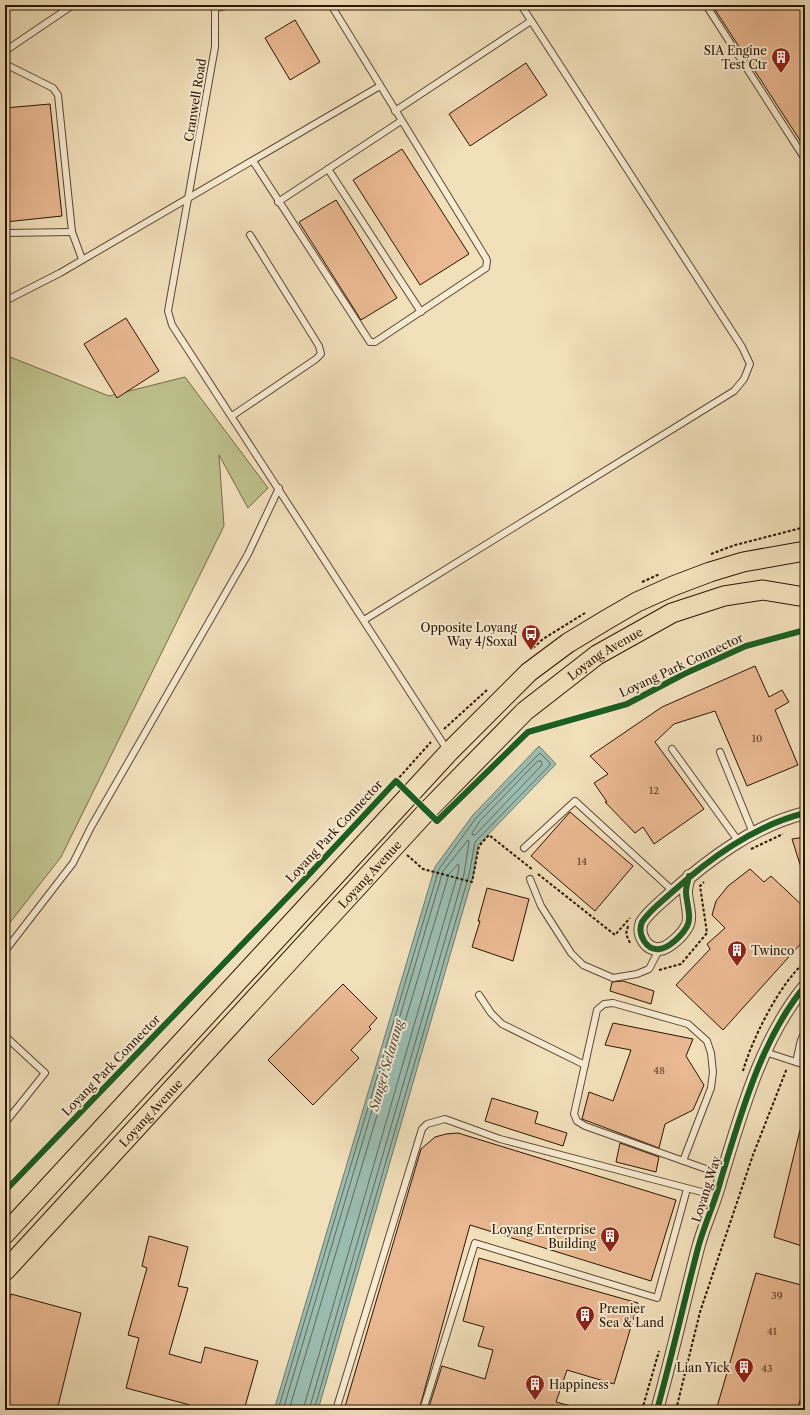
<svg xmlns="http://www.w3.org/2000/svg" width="810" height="1415" font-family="'Libre Caslon Text',serif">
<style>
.green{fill:#bec18d;stroke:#756a47}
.water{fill:#9bbdb1;stroke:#6f796b}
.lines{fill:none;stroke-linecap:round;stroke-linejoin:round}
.shore{stroke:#646859;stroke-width:1}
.building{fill:#eab993;stroke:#2c1401}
.lane-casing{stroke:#5e4730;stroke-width:8}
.street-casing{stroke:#5e4730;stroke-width:14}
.primary-casing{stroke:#2c1401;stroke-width:21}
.path{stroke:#2c1401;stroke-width:2;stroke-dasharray:3 2;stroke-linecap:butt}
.lane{stroke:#f7ebd3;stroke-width:6}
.street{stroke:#f7ebd3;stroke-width:12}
.primary{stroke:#f2e0bb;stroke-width:19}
.cycleway-casing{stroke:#f7ebd3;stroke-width:8}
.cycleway{stroke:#1b5e20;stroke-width:6}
.labels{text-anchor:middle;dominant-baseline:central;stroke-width:4;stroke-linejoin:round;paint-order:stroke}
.number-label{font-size:10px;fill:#5c3d26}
.poi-label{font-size:12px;fill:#2c1401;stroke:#f7ebd3;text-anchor:end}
.street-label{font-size:12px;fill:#2c1401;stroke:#f7ebd3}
.water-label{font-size:13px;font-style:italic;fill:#534f3f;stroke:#f7ebd3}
</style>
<rect width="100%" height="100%" fill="#f2e0bb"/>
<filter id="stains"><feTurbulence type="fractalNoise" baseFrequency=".005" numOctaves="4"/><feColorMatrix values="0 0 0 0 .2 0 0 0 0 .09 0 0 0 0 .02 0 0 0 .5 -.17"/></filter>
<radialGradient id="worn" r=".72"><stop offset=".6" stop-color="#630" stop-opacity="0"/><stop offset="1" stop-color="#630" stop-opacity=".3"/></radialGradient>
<!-- green -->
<polygon class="green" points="5,355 109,396 185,377 268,488 248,508 219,455 224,526 61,857 5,929"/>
<!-- water -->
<polygon class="water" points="539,746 556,764 478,845 473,876 318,1410 274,1410 435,867 473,815"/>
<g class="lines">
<!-- shore -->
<g class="shore">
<polygon points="538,761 541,761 542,765 475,835 472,835 472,833 480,821"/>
<polyline points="278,1410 439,869 476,818 540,753 550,763 550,765 475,842 469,875 314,1410"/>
<polyline points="283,1410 443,871 468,840 469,842 464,874 309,1410"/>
<polyline points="289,1410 449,874 458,864 459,866 458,873 303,1410"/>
</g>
</g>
<!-- building -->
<g class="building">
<polygon points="712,5 805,5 805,148"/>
<polygon points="295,20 320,62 290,80 265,38"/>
<polygon points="526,63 547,95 470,146 449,114"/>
<polygon points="50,104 62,216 5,222 5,108"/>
<polygon points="402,149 469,254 420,285 353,180"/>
<polygon points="336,200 397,298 361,320 299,222"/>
<polygon points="126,318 159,371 117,398 84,344"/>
<polygon points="755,666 769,697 782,690 789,702 775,710 798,765 747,786 715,711 674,724 655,742 704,809 654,844 643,827 635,833 605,802 607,802 594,783 608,774 590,756 662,707"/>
<polygon points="570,812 633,866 595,911 531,856"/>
<polygon points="805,837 805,874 803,874 792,839"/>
<polygon points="750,869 764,882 771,876 805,908 805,939 723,1030 676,985 710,949 707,944 725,928 712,915 716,901 728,886"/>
<polygon points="487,888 529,899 513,961 472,947 480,921 478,921"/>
<polygon points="623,981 654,991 651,1004 610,991 612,982"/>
<polygon points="343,984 377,1018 369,1027 371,1029 351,1050 359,1058 313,1105 268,1060"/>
<polygon points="613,1023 693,1039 686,1056 704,1085 693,1110 665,1124 659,1148 582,1119 589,1092 613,1101 631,1050 605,1045"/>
<polygon points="492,1098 538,1112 535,1123 567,1133 563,1146 485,1121"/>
<polygon points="801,1126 805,1127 805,1247 774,1237"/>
<polygon points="458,1133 676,1200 651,1281 470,1225 419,1410 344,1410 421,1149 435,1137 446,1134"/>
<polygon points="620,1143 659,1157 656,1172 616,1162"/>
<polygon points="149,1236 188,1247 178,1286 188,1288 169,1354 201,1363 205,1347 258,1361 244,1410 188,1410 190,1405 126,1388 139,1338 128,1335 147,1268 142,1266"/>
<polygon points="479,1258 638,1303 614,1384 567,1370 556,1402 575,1407 575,1410 428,1410 442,1366 485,1379 493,1350 478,1346 484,1327 463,1321"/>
<polygon points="756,1273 805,1286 805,1385 797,1410 728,1410 717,1407"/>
<polygon points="11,1294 81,1313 57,1410 5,1410 5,1317"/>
</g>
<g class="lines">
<defs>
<g id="lane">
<polyline points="215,5 215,47 168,311 172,325 448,751"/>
<polyline points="706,5 805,159"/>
<polyline points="216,8 230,5"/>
<polyline points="5,51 73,5"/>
<polyline points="5,64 53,88 58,95 72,232 82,259"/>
<polyline points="395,111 531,21"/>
<polyline points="253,161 370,342 375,342 486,268 487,261 486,258 331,5"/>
<polyline points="328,169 421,312"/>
<polyline points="278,202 401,121"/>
<polyline points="5,233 72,232"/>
<polyline points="5,301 60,273 380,86"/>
<polyline points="232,416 316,359 321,354 319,346 250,235"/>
<polyline points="364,620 734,391 744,379 750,364 742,347 521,5"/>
<polyline points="672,749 739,842"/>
<polyline points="720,752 753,833"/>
<polyline points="524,848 575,801 673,891"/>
<polyline points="530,879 541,906 571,953 583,965 613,978 637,974 649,969 659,950"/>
<polyline points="5,951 73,863 91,827 248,554 279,488"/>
<polyline points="479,995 491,1013 502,1024 585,1065"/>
<polyline points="5,1036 45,1073 5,1123"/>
<polyline points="765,1052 805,1065"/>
<polyline points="796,1062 801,1040 805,1032"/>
<polyline points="683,1161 711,1088 713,1072 711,1053 707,1041 688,1024 613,1003 604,1004 597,1010 574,1114 577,1121 585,1126 723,1175"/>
<polyline points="336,1410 422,1129 427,1124 445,1119 500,1139 717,1196"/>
<polyline points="423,1410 475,1243 657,1298 687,1189"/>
</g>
<g id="street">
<path d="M689,876C688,881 686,887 686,892C686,902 693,919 686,928C682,935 669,948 660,949C646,951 637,934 642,922C649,911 660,903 670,894C709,859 753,826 805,813"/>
<path d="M657,1410C672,1356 684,1302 698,1248C704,1225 715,1203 721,1179C741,1114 761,1039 805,986"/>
</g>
<g id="primary">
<polyline points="5,1234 449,752 529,672 568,643 606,620 637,602 673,586 710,572 743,562 805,551"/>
<path id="s1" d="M5,1271L427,811L525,711L597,655L672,613L724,596L763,590L805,597"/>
</g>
</defs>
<!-- lane casing -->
<use href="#lane" class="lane-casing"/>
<!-- street casing -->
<use href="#street" class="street-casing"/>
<!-- primary casing -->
<use href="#primary" class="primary-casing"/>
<!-- path -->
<g class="path">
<polyline points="711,554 735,545 805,527"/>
<polyline points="642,582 660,574"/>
<polyline points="533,648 543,639 585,613"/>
<polyline points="444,729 487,690"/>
<polyline points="396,781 431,742"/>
<polyline points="751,849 783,834"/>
<polyline points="407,855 423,869 472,882 479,846 489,835 533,870"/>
<polyline points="538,874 615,935 630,918"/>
<polyline points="628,926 626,934 630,943"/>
<polyline points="659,970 681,964 707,933 700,886 704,882"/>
<path d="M743,1071C752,1039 780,983 805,962"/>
<polyline points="5,1291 10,1286"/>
<polyline points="642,1410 659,1351"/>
<polyline points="676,1410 700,1312 753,1155 787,1068"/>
</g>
<!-- lane -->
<use href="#lane" class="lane"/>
<!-- street -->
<use href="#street" class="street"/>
<!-- primary -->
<use href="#primary" class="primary"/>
<defs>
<g id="cycleway">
<path d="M689,876C688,881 686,887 686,892C686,902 693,919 686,928C682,935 669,948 660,949C646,951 637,934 642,922C649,911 660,903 670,894C709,859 753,826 805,813"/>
<polyline points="5,1191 303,881 396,781 437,821 528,732 627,704 684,674 746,646 805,630"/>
<path d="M657,1410C672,1356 684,1302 698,1248C704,1225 715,1203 721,1179C741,1114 761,1039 805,986"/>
</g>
</defs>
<!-- cycleway casing -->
<use href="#cycleway" class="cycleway-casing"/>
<!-- cycleway -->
<use href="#cycleway" class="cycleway"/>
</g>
<!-- icons -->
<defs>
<symbol id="building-pin" viewBox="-11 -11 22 30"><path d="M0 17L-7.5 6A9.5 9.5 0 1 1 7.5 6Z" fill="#8f2418" stroke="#f7ebd3"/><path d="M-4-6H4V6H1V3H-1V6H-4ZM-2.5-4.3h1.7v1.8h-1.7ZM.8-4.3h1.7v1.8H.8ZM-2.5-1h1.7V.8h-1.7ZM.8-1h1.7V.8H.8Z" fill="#fff"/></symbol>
<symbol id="bus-pin" viewBox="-11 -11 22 30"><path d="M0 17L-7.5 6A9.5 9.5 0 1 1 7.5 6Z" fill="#8f2418" stroke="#f7ebd3"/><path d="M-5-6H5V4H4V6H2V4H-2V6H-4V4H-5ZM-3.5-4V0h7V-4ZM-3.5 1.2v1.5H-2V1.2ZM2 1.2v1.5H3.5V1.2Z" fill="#fff"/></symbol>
</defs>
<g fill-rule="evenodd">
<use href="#building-pin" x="770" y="46" width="22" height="30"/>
<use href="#bus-pin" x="520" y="623" width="22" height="30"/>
<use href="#building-pin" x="726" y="939" width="22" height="30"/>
<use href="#building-pin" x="599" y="1225" width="22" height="30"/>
<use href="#building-pin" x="574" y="1304" width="22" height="30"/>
<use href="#building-pin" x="733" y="1356" width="22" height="30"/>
<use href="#building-pin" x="524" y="1373" width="22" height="30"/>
</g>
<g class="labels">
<!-- number labels -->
<g class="number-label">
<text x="757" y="738">10</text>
<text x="654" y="790">12</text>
<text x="582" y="861">14</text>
<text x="659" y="1070">48</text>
<text x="777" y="1295">39</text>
<text x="772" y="1331">41</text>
<text x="767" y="1368">43</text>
</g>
<!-- poi labels -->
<g class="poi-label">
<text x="767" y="50">SIA Engine<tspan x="767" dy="14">Test Ctr</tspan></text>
<text x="517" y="627">Opposite Loyang<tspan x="517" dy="14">Way 4/Soxal</tspan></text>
<text x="751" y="950" text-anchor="start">Twinco</text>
<text x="596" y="1229">Loyang Enterprise<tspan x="596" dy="14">Building</tspan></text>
<text x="599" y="1308" text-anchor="start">Premier<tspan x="599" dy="14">Sea &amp; Land</tspan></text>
<text x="730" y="1367">Lian Yick</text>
<text x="549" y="1384" text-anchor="start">Happiness</text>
</g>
<!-- street labels -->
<g class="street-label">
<text transform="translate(195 100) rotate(-81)">Cranwell Road</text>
<text stroke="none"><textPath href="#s1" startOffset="863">Loyang Avenue</textPath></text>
<text transform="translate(681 665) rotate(-25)">Loyang Park Connector</text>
<text transform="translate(334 831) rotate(-47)">Loyang Park Connector</text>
<text stroke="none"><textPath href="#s1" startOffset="539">Loyang Avenue</textPath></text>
<text transform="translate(111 1065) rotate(-46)">Loyang Park Connector</text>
<text stroke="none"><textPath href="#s1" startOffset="215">Loyang Avenue</textPath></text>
<text transform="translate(706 1189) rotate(-72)">Loyang Way</text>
</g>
<!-- water labels -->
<g class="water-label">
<text transform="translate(386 1065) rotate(-74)">Sungei Selarang</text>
</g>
</g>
<!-- margin -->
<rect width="810" height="1415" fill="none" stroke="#f2e0bb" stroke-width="20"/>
<rect x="6" y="6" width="798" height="1403" fill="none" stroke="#2c1401" stroke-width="2"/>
<rect x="10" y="10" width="790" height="1395" fill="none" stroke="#2c1401"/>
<rect width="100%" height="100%" filter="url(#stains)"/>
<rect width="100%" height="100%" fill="url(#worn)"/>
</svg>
